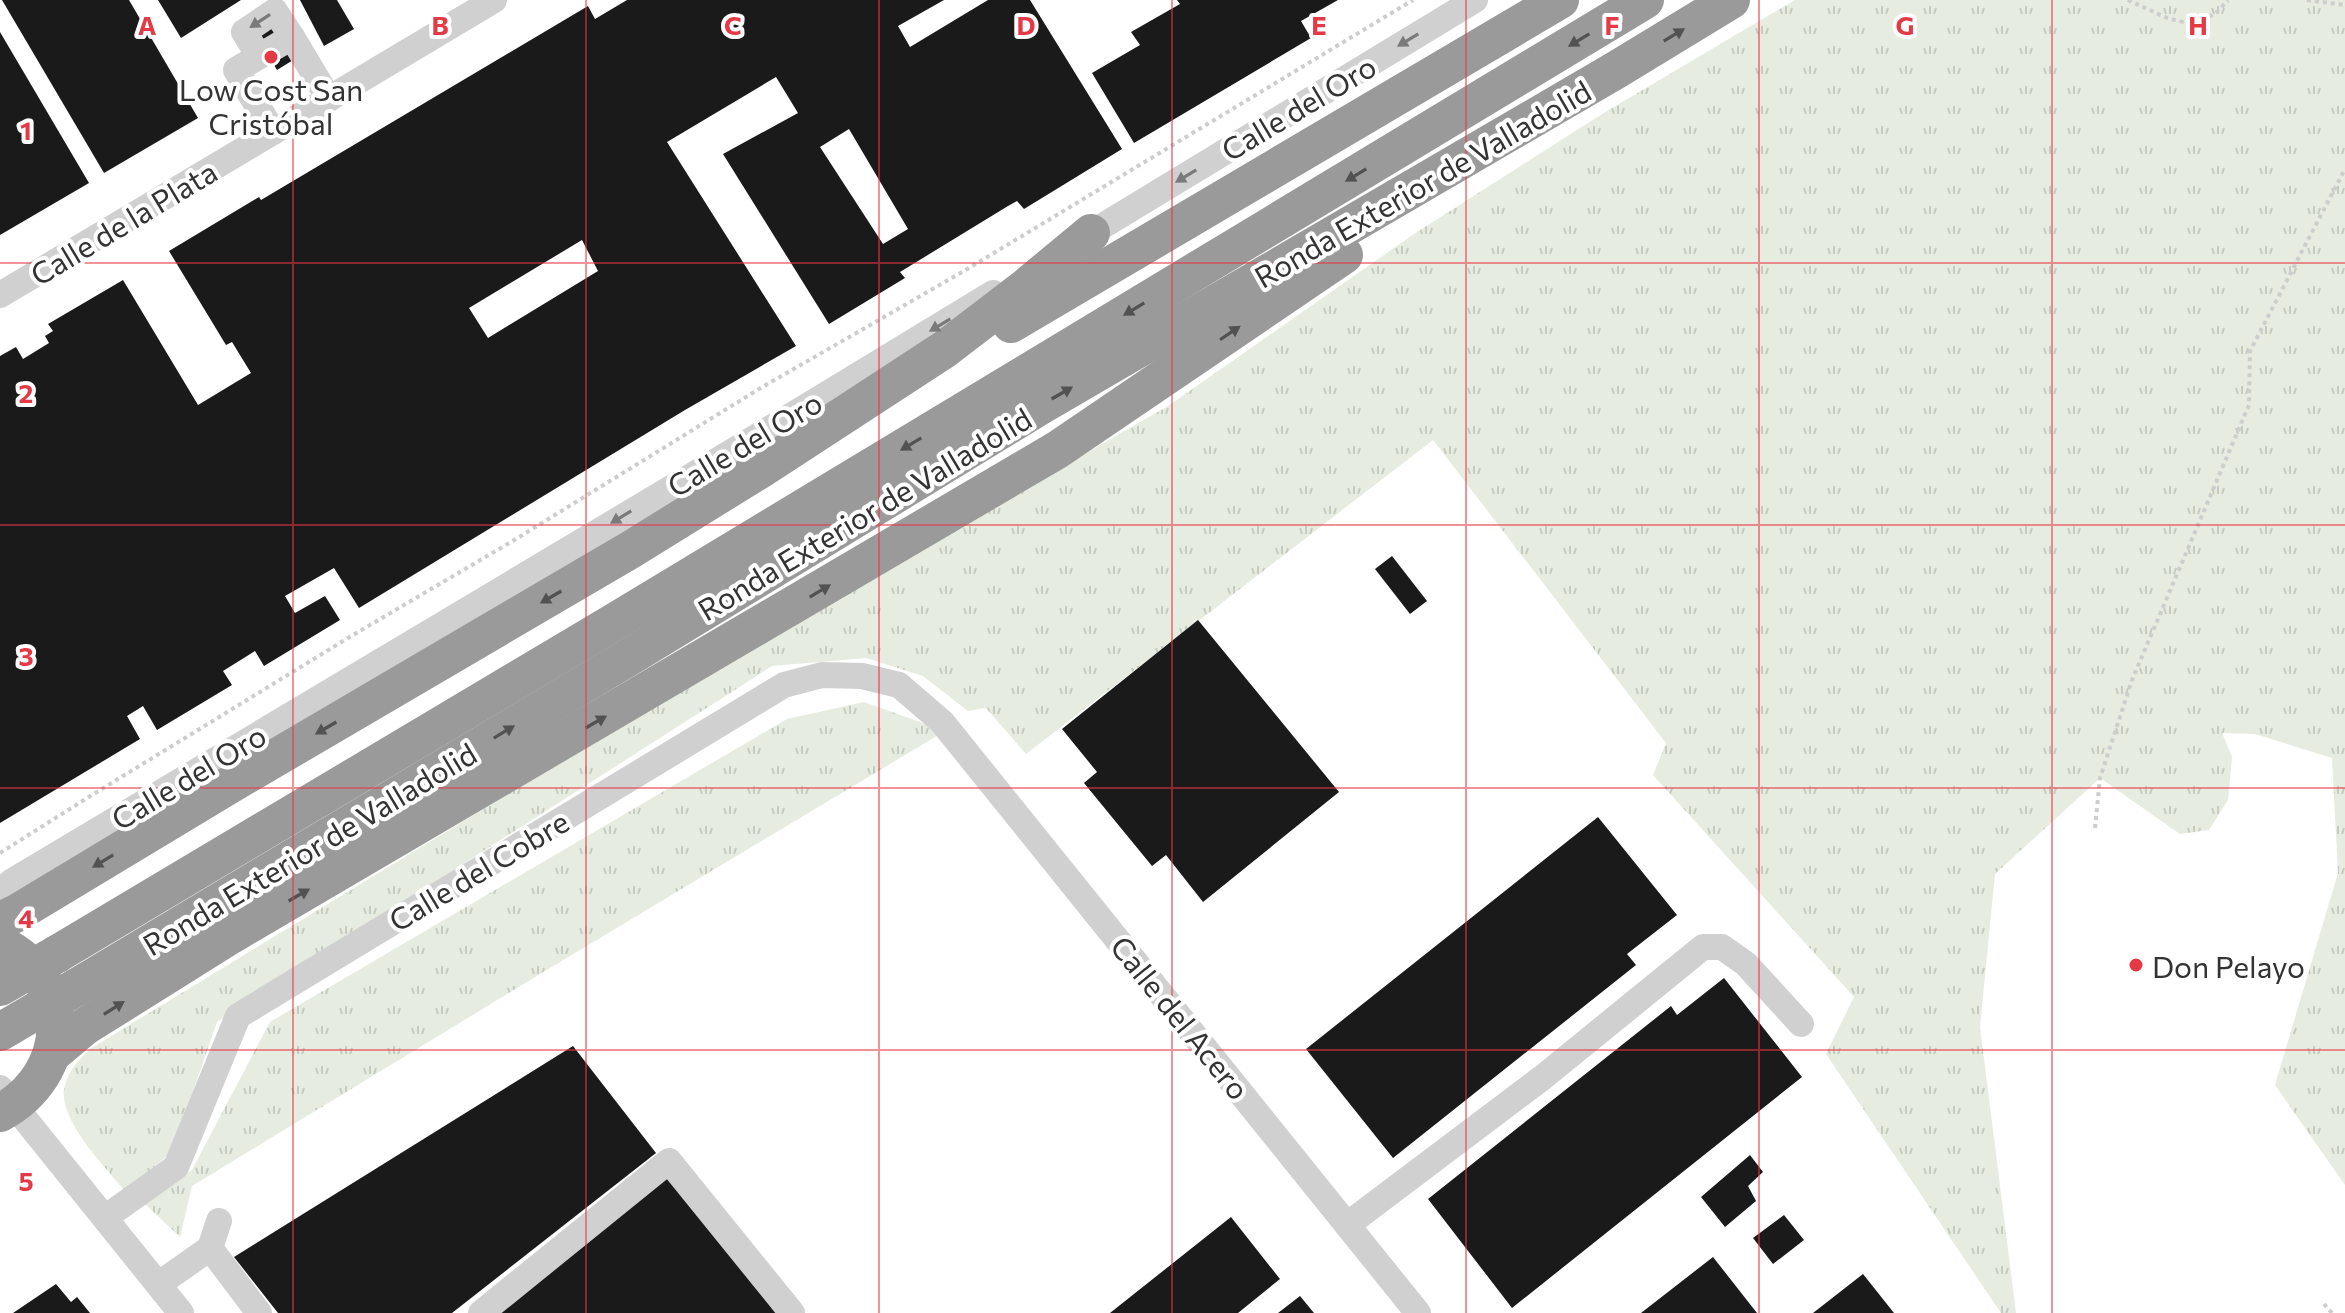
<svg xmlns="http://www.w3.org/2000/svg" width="2345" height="1313" font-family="Commissioner,sans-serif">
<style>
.grass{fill:url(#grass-tufts)}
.building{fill:#1a1a1a;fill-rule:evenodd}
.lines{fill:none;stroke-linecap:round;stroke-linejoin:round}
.path{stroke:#cdcdcd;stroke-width:4;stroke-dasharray:4 4;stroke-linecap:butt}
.minor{stroke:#d0d0d0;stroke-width:26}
.highway{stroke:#9a9a9a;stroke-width:38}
.highway-bridge{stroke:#9a9a9a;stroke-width:38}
.oneway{fill:#7a7a7a}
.oneway2{fill:#525252}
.grid{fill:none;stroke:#e63946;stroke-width:2;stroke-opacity:0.55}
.poi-dot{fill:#e63946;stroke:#fff;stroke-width:3}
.labels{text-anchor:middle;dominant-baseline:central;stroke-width:8;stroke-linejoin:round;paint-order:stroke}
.poi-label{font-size:30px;fill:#333;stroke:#fff}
.street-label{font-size:30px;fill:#333;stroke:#fff}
.grid-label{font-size:26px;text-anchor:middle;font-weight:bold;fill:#e63946;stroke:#fff;stroke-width:8;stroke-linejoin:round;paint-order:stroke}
</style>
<defs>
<pattern id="grass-tufts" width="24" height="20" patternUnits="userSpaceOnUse" patternTransform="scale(2)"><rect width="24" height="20" fill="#e6ecdf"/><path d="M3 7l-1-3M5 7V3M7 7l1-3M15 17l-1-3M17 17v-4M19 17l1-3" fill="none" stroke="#c6cbc0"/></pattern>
</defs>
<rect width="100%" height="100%" fill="#fff"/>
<!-- grass -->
<g class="grass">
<path d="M1795,0H2345V1185L2275,1085L2338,873L2332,758L2255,734L2222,733L2232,757L2228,800L2209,830L2180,834L2100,778L1995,874L1980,1027L2016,1313H2001L1826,1054L1854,997L1653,775L1666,743L1433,440L1026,754L986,708L968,711L923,676L866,658L772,666L217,1022L172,1152L125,1191C106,1168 55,1117 65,1085C69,1070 79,1060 90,1049L724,662L1168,406L1414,234L1602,114Z"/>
<polygon points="864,702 945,731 535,977 192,1186 180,1237 144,1203 192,1170 270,1022 787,719"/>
</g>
<!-- building -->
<g class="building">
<polygon points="2,0 129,0 198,118 104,173"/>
<polygon points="158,0 241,0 181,38"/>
<polygon points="300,0 337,0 354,29 324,46"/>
<path d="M627,0H944L898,26L910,47L988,0H1030L1122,149L1024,209L1017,201L1008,206L900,272L905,278L829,324L723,154L798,113L776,77L667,142L796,346L685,410L359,608L334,568L285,596L295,613L325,596L340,620L264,666L255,651L223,671L232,685L157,730L143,706L127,716L140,739L0,823V356L16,347L23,359L49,343L45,336L53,331L48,324L123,280L198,405L251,373L232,342L226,345L169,251L259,197L261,200L588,6L595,19ZM849,129L908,229L883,244L820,147ZM582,240L598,271L488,338L469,308Z"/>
<polygon points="1177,0 1338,0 1301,21 1311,38 1134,143 1092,73 1140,45 1131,32 1180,4"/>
<polygon points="278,24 298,57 277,70 257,37"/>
<polygon points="0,32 89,183 0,235"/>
<polygon points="1392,556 1427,601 1410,614 1375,569"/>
<polygon points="1198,620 1339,792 1203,902 1166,855 1152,866 1084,783 1097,772 1062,729"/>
<polygon points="1598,817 1677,915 1627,954 1636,965 1393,1158 1306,1049"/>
<polygon points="1724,978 1802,1077 1512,1308 1428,1199 1671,1006 1677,1015"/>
<polygon points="573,1046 656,1153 452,1313 278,1313 234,1257"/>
<polygon points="1750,1155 1763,1172 1748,1186 1756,1201 1725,1227 1701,1197"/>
<polygon points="666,1167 784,1313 485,1313"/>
<polygon points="1784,1215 1804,1240 1773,1264 1753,1238"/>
<polygon points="1231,1217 1280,1279 1238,1313 1110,1313"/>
<polygon points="1713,1257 1757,1313 1641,1313"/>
<polygon points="1863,1274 1894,1313 1813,1313"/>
<polygon points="56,1284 71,1302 77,1297 90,1313 13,1313"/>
<polygon points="1300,1296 1314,1313 1278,1313"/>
</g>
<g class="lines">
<!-- path -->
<g class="path">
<polyline points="2128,0 2167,18 2195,25 2217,12 2228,0"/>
<polyline points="2307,0 2345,5"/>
<polyline points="2095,828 2100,778 2132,680 2249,405 2250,351 2345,169"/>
<polyline points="0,853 92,795 348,638 516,539 759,389 969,268 1413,0"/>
<polyline points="2324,1304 2332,1313"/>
</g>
<!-- minor -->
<g class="minor">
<polyline points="259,56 244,32 275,11 292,37"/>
<polyline points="273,132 236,70 292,37 329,99"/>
<polyline points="1078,241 1475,0"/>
<polyline points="0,295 494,0"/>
<polyline points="0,892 11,882 730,453 993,293"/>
<polyline points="0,1088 181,1313"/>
<polyline points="106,1217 176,1167 238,1016 784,685 822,675 862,676 899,685 942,722 1418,1313"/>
<polyline points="1347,1225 1542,1078 1703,947 1722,947 1746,964 1801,1024"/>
<polyline points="210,1248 259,1313"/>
<polyline points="159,1284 210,1248 219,1221"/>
<polyline points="481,1313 669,1161 792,1313"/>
</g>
<!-- highway -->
<g class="highway">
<polyline points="1011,324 1560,0"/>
<polyline points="0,921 17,913 231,784 630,550 761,469 945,349 1026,287 1091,233"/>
<path d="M0,944C76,981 72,1074 0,1113"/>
<polyline points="57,954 611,624 1645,0"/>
<polyline points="77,987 634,654 1040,406 1616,70 1731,0"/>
<polyline points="52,1054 84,1027 231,935 1057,450 1344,255"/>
</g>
<!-- highway-bridge -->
<g class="highway-bridge">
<polyline points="0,987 57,954"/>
<polyline points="0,1032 77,987"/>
</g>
</g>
<!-- one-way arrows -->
<defs><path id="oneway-solid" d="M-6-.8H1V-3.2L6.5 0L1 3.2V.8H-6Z" transform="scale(2)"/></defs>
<g class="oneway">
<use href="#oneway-solid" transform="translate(260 21) rotate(147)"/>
<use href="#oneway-solid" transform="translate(1408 40) rotate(149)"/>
<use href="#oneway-solid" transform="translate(1186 176) rotate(149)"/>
<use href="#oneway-solid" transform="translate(940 325) rotate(149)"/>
<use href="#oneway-solid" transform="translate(621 517) rotate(149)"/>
</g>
<g class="oneway2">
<use href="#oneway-solid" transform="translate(1674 35) rotate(-31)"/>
<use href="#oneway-solid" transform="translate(1579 40) rotate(149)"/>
<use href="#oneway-solid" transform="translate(1356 175) rotate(149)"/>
<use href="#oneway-solid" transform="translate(1134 309) rotate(149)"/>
<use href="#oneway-solid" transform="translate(1230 333) rotate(-34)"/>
<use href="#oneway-solid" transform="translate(1062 393) rotate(-30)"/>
<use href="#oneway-solid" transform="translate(911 444) rotate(149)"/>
<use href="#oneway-solid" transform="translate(820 591) rotate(-31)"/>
<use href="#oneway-solid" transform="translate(551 597) rotate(150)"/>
<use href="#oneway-solid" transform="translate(596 722) rotate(-30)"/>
<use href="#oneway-solid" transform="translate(326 728) rotate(150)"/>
<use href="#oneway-solid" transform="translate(504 732) rotate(-31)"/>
<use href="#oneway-solid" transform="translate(103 861) rotate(149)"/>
<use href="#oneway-solid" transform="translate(299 895) rotate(-30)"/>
<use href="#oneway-solid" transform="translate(114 1008) rotate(-32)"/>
</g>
<!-- grid -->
<path class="grid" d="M293,0V1313M586,0V1313M879,0V1313M1172,0V1313M1466,0V1313M1759,0V1313M2052,0V1313M0,263H2345M0,525H2345M0,788H2345M0,1050H2345"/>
<!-- markers -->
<g class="poi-dot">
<circle cx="271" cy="57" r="8"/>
<circle cx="2136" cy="965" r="8"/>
</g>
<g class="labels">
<!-- poi labels -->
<g class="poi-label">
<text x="271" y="88">Low Cost San<tspan x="271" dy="34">Cristóbal</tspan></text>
<text x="2152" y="965" text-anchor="start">Don Pelayo</text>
</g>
<!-- street labels -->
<g class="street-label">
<text transform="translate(1298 107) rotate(-31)">Calle del Oro</text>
<text transform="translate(1422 183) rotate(-30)">Ronda Exterior de Valladolid</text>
<text transform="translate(123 222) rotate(-31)">Calle de la Plata</text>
<text transform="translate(744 443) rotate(-31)">Calle del Oro</text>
<text transform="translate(864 513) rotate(-31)">Ronda Exterior de Valladolid</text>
<text transform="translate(188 776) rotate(-31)">Calle del Oro</text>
<text transform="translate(309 848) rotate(-31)">Ronda Exterior de Valladolid</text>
<text transform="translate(478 870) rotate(-31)">Calle del Cobre</text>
<text transform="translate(1181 1017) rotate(51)">Calle del Acero</text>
</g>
</g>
<g class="grid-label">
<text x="147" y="35">A</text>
<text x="440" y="35">B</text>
<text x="733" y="35">C</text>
<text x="1026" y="35">D</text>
<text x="1319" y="35">E</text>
<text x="1612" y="35">F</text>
<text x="1905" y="35">G</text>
<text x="2198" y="35">H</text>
<text x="26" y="140">1</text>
<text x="26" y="403">2</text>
<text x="26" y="666">3</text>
<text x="26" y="928">4</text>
<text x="26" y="1191">5</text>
</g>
</svg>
